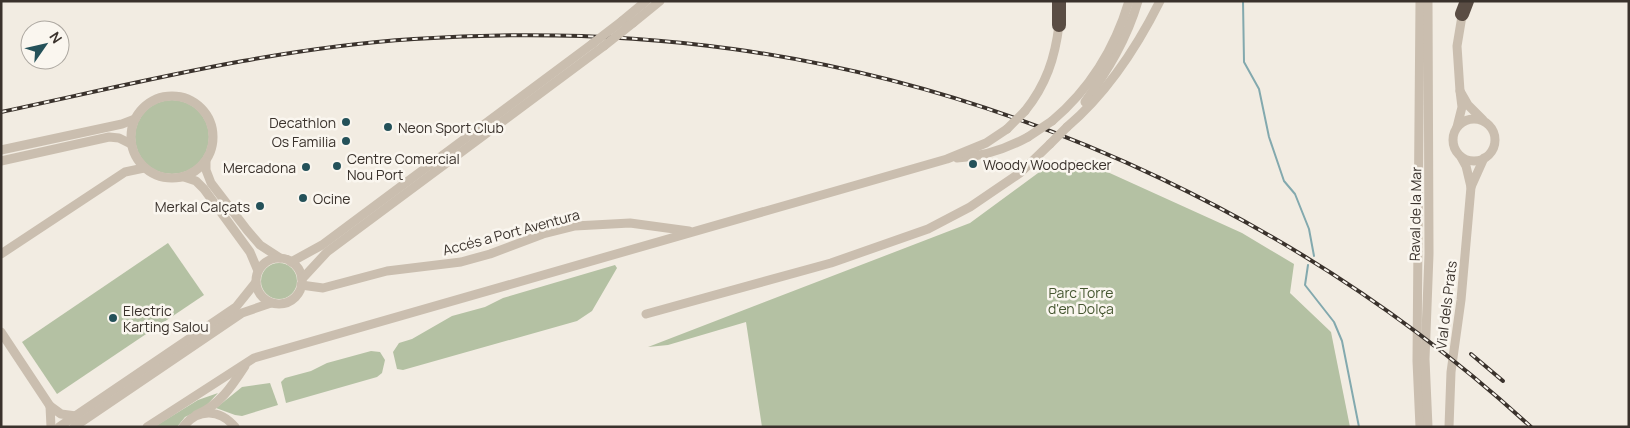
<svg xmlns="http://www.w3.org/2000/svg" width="1630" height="428" font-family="Manrope,sans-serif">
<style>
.green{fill:#b4c1a3}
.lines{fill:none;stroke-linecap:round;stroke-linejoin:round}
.stream{stroke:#83a9ae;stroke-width:2}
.minor{stroke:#cabeaf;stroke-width:9}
.highway{stroke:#5a4d44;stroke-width:14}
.rail-casing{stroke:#3a322c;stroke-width:4}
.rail{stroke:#faf6ef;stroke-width:2;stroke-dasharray:5.5;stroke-linecap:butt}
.minor-bridge{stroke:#cabeaf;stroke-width:9}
.poi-dot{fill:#245159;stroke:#faf6ef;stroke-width:2}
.labels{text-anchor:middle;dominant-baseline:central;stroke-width:5;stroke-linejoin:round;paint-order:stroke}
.poi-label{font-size:14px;fill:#3a322c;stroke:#faf6ef;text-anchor:start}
.street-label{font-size:14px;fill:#3a322c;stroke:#faf6ef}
.park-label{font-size:14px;fill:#465731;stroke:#faf6ef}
</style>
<rect width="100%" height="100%" fill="#f2ece2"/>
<!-- green -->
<g class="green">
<circle cx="172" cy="137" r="37"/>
<polygon points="1081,160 1242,233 1294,264 1290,293 1331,332 1350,427 762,427 746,322 668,345 648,347 970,223 1053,162"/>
<polygon points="168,243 204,295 57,394 22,342"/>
<circle cx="279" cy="281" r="18"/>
<polygon points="615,265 617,268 592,311 577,321 403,370 397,369 393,352 399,343 412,339 452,316 485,307 503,298"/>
<polygon points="371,351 380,352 385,360 382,373 377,377 286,403 281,382 285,378 311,371 327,363"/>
<polygon points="270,383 278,405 242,416 235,415 216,408 242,387"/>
<polygon points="218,393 204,408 185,417 177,427 154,427 198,400"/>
</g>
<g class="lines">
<!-- stream -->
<g class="stream">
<polyline points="1243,1 1244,62 1259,89 1269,137 1284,181 1295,194 1309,229 1314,256"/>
<polyline points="1308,265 1305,285 1334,322 1342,341 1359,427"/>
</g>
<!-- minor -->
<g class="minor">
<polyline points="1420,1 1417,361 1420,427"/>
<polyline points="1428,1 1429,254 1425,359 1428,427"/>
<polyline points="622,21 646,1"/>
<polyline points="633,23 660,1"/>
<polyline points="1460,91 1457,46 1463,10"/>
<circle cx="172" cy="137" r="41"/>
<path d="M1085,102C1108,70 1127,39 1138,1"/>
<path d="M1025,111C1046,85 1055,58 1059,25L1057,20"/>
<circle cx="1474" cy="140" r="21"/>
<path d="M1052,121C1090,89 1115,48 1129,1"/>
<path d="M1067,127C1106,94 1137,47 1160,1"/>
<polyline points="1457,127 1462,107 1460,91 1468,105 1483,120"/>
<polyline points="1,150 122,124 135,119"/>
<polyline points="1461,157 1466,166 1471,187 1484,158"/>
<path d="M957,158C982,157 1006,149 1028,137"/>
<polyline points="1,161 109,137 119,138 131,144"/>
<polyline points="206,162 206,170 211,183 247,230 260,245 280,258"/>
<polyline points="184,177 196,181 204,189 250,252 258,271"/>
<polyline points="1,254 125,172 144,168"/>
<circle cx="279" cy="281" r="23"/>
<polyline points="291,262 322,245 592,44"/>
<polyline points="302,279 327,252 604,46"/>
<polyline points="301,285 323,288 387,271 461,262 490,254 543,234 575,226 630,223 689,231"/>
<polyline points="646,314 831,263 928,229 970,207 1020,173 1050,144"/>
<polyline points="1,332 50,406"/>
<path d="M196,415C219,406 232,386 245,366"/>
<polyline points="51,427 50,406 61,414 76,416"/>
<polyline points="59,427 236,307 256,282"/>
<polyline points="74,427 242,313 271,303"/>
<polyline points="147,427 254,358 947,159 986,143 1007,129"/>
<path d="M183,427C198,408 220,409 235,427"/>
<polyline points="1449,427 1451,372 1461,300 1471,187"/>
</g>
<!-- highway -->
<g class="highway">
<polyline points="1462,14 1467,1"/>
<polyline points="1059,25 1059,1"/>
</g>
<defs>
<g id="rail">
<path d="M1,112C137,83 274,48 414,39C520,32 627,34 733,49C1027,90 1313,227 1531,427"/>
<polyline points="1471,354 1503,381"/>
</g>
</defs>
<!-- rail casing -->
<use href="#rail" class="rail-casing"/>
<!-- rail -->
<use href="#rail" class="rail"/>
<!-- minor-bridge -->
<g class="minor-bridge">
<polyline points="592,44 622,21"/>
<polyline points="604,46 633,23"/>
<polyline points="1007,129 1025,111"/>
<polyline points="1028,137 1052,121"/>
<polyline points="1050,144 1067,127"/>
</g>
</g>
<!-- markers -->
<g class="poi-dot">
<circle cx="346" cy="122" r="5"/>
<circle cx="388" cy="127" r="5"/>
<circle cx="346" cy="141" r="5"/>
<circle cx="973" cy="164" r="5"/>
<circle cx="337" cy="166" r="5"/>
<circle cx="306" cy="167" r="5"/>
<circle cx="303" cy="198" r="5"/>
<circle cx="260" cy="206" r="5"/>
<circle cx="113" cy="318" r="5"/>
</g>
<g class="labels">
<!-- poi labels -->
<g class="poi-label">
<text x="336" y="122" text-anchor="end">Decathlon</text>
<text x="398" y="127">Neon Sport Club</text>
<text x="336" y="141" text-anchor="end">Os Familia</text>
<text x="347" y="158">Centre Comercial<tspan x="347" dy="16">Nou Port</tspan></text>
<text x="983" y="164">Woody Woodpecker</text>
<text x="296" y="167" text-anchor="end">Mercadona</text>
<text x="313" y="198">Ocine</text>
<text x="250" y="206" text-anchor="end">Merkal Calçats</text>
<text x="123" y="310">Electric<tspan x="123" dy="16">Karting Salou</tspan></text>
</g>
<!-- street labels -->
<g class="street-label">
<text transform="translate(1415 214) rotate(-89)">Raval de la Mar</text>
<text transform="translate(511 232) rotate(-15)">Accés a Port Aventura</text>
<text transform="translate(1446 305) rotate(-83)">Vial dels Prats</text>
</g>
<!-- park labels -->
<g class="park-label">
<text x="1081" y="292">Parc Torre<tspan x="1081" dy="16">d'en Dolça</tspan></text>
</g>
</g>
<!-- border -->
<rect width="1630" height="428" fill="none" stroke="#3a322c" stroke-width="5"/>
<!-- north arrow -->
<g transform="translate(45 45) rotate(56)"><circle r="24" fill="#faf6ef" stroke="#ada8a1"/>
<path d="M0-4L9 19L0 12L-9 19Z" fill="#245159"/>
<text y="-8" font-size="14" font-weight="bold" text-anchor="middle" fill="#3a322c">N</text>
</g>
</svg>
